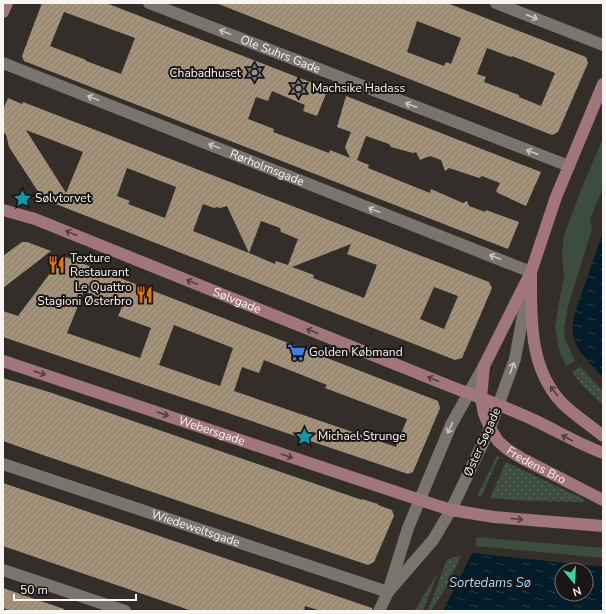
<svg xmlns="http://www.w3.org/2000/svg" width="606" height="614" font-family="'Nunito Sans',sans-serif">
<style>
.grass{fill:url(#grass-dots)}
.park{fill:#3c4c3f}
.water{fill:url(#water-ripples);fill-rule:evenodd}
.building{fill:url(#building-hatch);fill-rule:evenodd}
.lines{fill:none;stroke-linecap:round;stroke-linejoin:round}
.street{stroke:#7a746f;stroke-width:12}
.secondary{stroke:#a17679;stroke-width:12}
.oneway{stroke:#ccc7c4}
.oneway2{stroke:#4f3c3d}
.labels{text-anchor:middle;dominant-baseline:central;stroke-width:4;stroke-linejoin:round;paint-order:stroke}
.street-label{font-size:12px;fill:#f8f4f1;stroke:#191615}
.poi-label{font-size:12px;fill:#f8f4f1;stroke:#191615;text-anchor:start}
.water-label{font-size:13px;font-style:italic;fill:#a3dbf9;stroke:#191615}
</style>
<defs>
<pattern id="grass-dots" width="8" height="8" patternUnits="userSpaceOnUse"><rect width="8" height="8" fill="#3c4c3f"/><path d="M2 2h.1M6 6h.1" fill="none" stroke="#59665b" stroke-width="1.8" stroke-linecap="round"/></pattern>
<pattern id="water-ripples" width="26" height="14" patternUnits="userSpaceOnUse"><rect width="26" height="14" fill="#021d29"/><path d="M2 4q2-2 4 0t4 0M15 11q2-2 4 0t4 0" fill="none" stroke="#283e48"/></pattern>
<pattern id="building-hatch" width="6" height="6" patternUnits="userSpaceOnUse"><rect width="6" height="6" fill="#a3937a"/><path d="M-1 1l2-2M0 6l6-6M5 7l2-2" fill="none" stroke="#887d6b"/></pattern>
</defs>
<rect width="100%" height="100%" fill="#332e2a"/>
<!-- grass -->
<g class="grass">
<polygon points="579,367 582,368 603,391 603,405 581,384 572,372"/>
<polygon points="497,456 499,457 481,497 479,497 478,494"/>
<polygon points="506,462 584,499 583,502 527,501 490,498"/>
<polygon points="461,556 446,587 431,611 428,611 447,559"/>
<polygon points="438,572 423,611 414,611 416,608"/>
</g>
<!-- park -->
<g class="park">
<polygon points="603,138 603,188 590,219 592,229 568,306 564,328 565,339 575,361 566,366 559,350 555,327 559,302 564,278 562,253 564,235 581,190"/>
<polygon points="477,537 603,548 603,558 475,546"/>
</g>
<!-- water -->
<g class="water">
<path d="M603,232V377C597,372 593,366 588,361C572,343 570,335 575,312Z"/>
<path d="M472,553L603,567V611H443ZM562,570H586V594H562Z"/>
</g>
<!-- building -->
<g class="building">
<path d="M42,3H106L328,89L317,116L303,111L305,105L272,91L268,101L256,97L248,119L274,129L273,132L329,153L330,150L350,158L345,147L351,132L337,127L346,96L541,172L526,206L498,193L496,191L500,183L482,176L479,178L449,168L445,171L441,160L430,156L420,160L416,152L413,153L391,147L389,144L366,136L357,160L369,165L368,168L430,193L431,189L463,203L467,201L469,206L485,212L486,210L519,222L508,249L24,61L22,56ZM64,12L135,38L121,74L86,61V60L50,46Z"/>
<path d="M216,3H447L586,57L588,63L558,132L552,135ZM417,21L461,38L451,64L446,62L444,66L407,52ZM487,48L511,57L512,56L555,73L541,106L519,97V95L484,82L486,77L477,74Z"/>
<path d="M8,98L22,104L23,102L489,282L492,288L462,358L455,360L43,199L9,147L6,134L3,133V110ZM26,130L83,152L66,193ZM127,168L176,187L165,218L128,204L130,201L117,196ZM203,204L214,208L217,207L220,208L227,206L249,253L193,231ZM261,221L280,228L281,232L298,239L288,265L276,261L275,264L249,253ZM351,244L347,254L377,265L364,298L313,278L314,275L292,267ZM434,287L458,296L444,329L420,319Z"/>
<polygon points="22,242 27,242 51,251 3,288 3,256"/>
<path d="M63,256L438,401L440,408L413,472L408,474L3,337V311L18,316ZM84,291L122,307L118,316L151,328L140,358L67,333ZM174,325L233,348L220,386L159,365ZM264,360L327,385L325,388L407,419L396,447L234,391L242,367L259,373Z"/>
<polygon points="3,378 49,392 362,500 362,499 378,504 378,505 392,510 394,516 374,562 368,565 40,454 3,441"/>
<polygon points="3,483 372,608 372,611 321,611 305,606 304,611 192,611 3,546"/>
<polygon points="3,588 64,609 64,611 11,611 3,608"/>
</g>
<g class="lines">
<!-- street -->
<g class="street">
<path id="s1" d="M149,3L569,166"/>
<polyline points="496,3 603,45"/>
<path id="s2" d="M3,63L531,272L515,359L490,428L451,510L433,540L388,592"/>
<path id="s3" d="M3,464L388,592"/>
<polyline points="3,570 125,611"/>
<polyline points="379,611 388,592 408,528 451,425 484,366"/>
</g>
<!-- secondary -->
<g class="secondary">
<polyline points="3,12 7,3"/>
<path id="s4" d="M603,84L556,197L531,272L484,366L481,398L484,414L490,428L498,441L507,449L523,459L603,500"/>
<path id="s5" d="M3,210L35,219L447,385C477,397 507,407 536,421C559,432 579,444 603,453"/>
<path d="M531,274C531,319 529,368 562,403C574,415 590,425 603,436"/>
<path id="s6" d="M3,361L420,500L451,510L494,517L603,526"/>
</g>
</g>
<!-- one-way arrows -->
<defs><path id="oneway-shaft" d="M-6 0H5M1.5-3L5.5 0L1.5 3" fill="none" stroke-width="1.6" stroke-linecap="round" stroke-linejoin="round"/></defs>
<g class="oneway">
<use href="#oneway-shaft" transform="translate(532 17) rotate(21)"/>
<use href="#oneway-shaft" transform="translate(225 32) rotate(-159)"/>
<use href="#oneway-shaft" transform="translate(93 98) rotate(-158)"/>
<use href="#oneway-shaft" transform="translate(411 105) rotate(-159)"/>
<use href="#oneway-shaft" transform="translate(214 146) rotate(-158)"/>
<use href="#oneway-shaft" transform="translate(532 152) rotate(-159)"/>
<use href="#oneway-shaft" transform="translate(374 210) rotate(-158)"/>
<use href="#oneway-shaft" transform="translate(495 257) rotate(-158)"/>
<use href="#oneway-shaft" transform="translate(512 368) rotate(-70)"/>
<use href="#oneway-shaft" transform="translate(450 428) rotate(115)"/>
</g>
<g class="oneway2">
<use href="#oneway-shaft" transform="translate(71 233) rotate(-158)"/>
<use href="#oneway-shaft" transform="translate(192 282) rotate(-158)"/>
<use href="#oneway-shaft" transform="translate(312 331) rotate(-158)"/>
<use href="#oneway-shaft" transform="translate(40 373) rotate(18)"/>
<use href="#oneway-shaft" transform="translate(433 379) rotate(-158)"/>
<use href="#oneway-shaft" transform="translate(554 391) rotate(-126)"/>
<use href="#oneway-shaft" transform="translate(163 414) rotate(19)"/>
<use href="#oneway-shaft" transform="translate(567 438) rotate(-152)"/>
<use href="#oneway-shaft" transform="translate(287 456) rotate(19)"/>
<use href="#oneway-shaft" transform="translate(517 519) rotate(5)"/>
</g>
<!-- icons -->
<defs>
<symbol id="synagogue-bare" viewBox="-9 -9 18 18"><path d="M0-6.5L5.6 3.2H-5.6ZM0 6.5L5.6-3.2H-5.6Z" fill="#6b7280" stroke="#191615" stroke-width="2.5" paint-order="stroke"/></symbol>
<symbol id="sight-bare" viewBox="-9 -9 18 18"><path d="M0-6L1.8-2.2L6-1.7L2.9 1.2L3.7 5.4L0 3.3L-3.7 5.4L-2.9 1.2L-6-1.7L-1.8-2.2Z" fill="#0f9aa8" stroke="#191615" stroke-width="2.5" paint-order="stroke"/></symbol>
<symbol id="restaurant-bare" viewBox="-9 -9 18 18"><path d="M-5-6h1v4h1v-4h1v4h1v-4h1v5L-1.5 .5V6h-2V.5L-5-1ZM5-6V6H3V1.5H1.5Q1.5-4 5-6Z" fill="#e8710a" stroke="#191615" stroke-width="2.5" paint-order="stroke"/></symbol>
<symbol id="supermarket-bare" viewBox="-9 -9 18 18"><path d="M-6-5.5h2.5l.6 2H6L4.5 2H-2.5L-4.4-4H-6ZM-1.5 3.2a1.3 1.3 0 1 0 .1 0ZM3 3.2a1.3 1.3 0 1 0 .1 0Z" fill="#3f7fe0" stroke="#191615" stroke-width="2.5" paint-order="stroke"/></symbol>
</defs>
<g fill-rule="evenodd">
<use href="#synagogue-bare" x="242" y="60" width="25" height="25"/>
<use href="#synagogue-bare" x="286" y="76" width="25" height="25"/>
<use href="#sight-bare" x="10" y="186" width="25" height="25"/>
<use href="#restaurant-bare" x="44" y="252" width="25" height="25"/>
<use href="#restaurant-bare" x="132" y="282" width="25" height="25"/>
<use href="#supermarket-bare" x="284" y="340" width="25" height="25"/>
<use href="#sight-bare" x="292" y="424" width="25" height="25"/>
</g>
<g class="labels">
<!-- street labels -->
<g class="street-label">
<text stroke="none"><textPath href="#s1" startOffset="141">Ole Suhrs Gade</textPath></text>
<text stroke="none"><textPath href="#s2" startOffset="284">Rørholmsgade</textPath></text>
<text stroke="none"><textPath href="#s5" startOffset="251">Sølvgade</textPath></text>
<text stroke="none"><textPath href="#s6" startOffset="220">Webersgade</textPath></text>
<text transform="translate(482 442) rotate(-66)">Øster Søgade</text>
<text stroke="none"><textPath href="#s4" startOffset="431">Fredens Bro</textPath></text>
<text stroke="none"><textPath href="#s3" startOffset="203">Wiedeweltsgade</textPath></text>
</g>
<!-- poi labels -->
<g class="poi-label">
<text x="241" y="73" text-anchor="end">Chabadhuset</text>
<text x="312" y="88">Machsike Hadass</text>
<text x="35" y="198">Sølvtorvet</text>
<text x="70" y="258">Texture<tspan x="70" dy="14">Restaurant</tspan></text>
<text x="132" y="287" text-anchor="end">Le Quattro<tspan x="132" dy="14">Stagioni Østerbro</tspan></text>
<text x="309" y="352">Golden Købmand</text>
<text x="318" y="436">Michael Strunge</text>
</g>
<!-- water labels -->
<g class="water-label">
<text x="490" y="583">Sortedams Sø</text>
</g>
</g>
<!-- border -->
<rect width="606" height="614" fill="none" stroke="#f8f4f1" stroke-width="8"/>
<!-- north arrow -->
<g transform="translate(574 582) rotate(162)"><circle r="19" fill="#191615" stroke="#726f6d"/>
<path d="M0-3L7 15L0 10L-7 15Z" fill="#40d4a1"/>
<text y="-6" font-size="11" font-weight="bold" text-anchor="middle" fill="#f8f4f1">N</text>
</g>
<!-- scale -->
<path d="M14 594v6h122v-6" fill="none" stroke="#f8f4f1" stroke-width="2"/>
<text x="20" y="594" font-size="12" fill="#f8f4f1" stroke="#191615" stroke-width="3" paint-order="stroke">50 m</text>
</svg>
